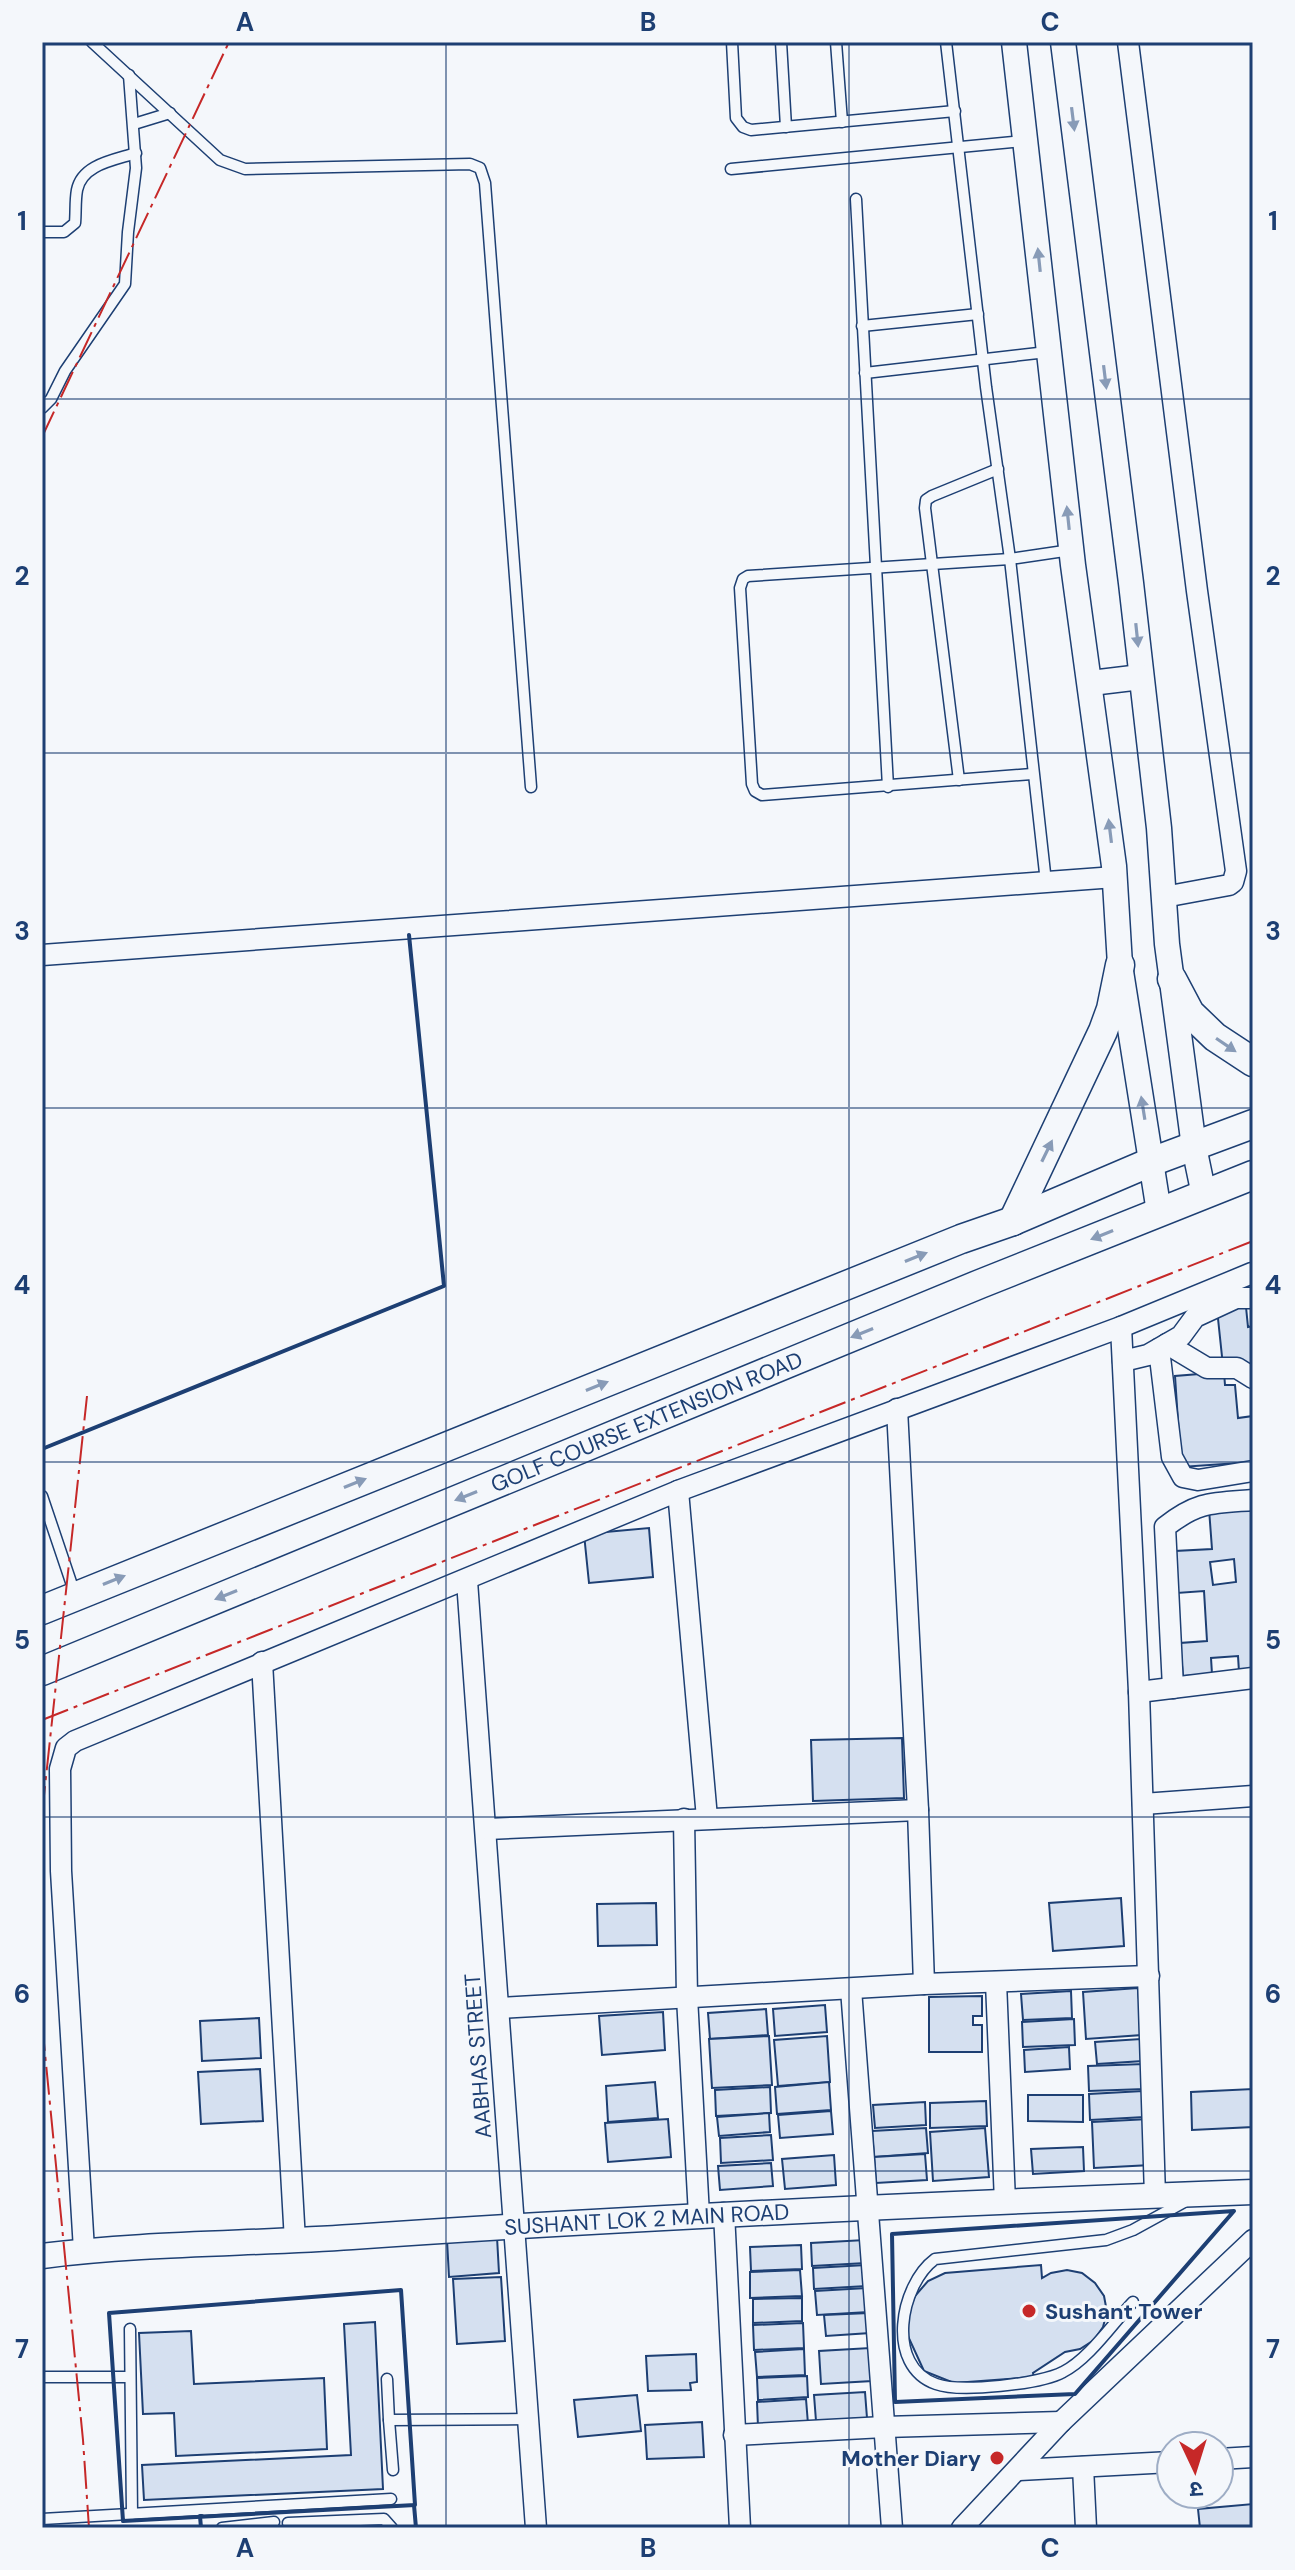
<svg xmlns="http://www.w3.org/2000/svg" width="1295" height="2570" font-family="'DM Sans','Noto Sans Devanagari',sans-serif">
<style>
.building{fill:#d5e0f0;stroke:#1d3f73;stroke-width:2;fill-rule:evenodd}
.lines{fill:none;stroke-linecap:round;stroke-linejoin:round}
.service-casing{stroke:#1d3f73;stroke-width:13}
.minor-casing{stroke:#1d3f73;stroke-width:23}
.tertiary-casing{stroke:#1d3f73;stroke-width:27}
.secondary-casing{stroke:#1d3f73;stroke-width:31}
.service{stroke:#f4f7fb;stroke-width:10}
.minor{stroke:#f4f7fb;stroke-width:20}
.tertiary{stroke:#f4f7fb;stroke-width:24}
.secondary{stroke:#f4f7fb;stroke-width:28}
.wall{stroke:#1d3f73;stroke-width:4}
.power{stroke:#c62828;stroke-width:2;stroke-dasharray:28 6 4 6;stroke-linecap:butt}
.oneway{fill:#889bb7}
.grid{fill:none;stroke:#1d3f73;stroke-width:2;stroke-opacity:0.55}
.poi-dot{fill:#c62828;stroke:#f4f7fb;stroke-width:3}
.labels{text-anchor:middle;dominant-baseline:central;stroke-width:6;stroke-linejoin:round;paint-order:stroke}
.street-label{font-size:22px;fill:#1d3f73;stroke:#f4f7fb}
.poi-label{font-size:22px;font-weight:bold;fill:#1d3f73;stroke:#f4f7fb;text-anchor:start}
.neatline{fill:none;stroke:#1d3f73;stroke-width:3}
.grid-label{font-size:26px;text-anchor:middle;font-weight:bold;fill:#1d3f73}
</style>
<rect width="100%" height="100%" fill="#f4f7fb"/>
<!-- building -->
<g class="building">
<polygon points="1246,1307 1248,1327 1253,1326 1253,1364 1223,1366 1217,1309"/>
<polygon points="1224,1372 1225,1385 1235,1385 1238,1418 1253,1416 1253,1462 1181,1467 1175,1376"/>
<path d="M1251,1507L1253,1671L1239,1672L1238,1656L1211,1658L1212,1674L1183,1676L1180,1643L1207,1641L1204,1591L1177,1593L1175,1551L1212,1549L1209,1509ZM1234,1559L1236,1582L1213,1585L1210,1562Z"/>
<polygon points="649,1528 653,1577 589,1583 584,1534"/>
<polygon points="902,1738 904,1798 813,1801 811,1740"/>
<polygon points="1121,1898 1124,1946 1053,1951 1049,1903"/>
<polygon points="656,1903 657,1945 598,1946 597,1904"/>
<polygon points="1138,1988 1142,2035 1086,2039 1083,1992"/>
<polygon points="1071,1991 1072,2018 1023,2020 1021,1994"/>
<polygon points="982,1996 982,2016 973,2016 973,2025 982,2025 982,2052 929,2052 929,1997"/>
<polygon points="825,2005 827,2032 775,2036 773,2009"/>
<polygon points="766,2009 768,2035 710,2039 708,2013"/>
<polygon points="663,2012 665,2050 602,2055 599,2016"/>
<polygon points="259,2018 261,2058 202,2061 200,2021"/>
<polygon points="1074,2019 1075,2045 1023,2047 1022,2022"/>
<polygon points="769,2036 772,2085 712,2088 709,2039"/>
<polygon points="827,2036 830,2082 778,2086 774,2040"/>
<polygon points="1141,2039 1143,2061 1097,2064 1095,2042"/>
<polygon points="1069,2047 1070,2069 1025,2072 1024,2050"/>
<polygon points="1144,2064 1145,2089 1089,2091 1088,2066"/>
<polygon points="260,2069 263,2121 201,2124 198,2072"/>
<polygon points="655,2082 658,2118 608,2122 606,2086"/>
<polygon points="829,2082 831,2110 777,2114 775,2087"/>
<polygon points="770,2087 771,2113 716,2116 715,2090"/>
<polygon points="1253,2089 1253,2127 1192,2130 1191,2092"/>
<polygon points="1143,2091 1145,2117 1090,2120 1089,2094"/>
<polygon points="1028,2095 1083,2095 1083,2122 1028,2121"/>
<polygon points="986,2101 987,2126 930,2128 930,2103"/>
<polygon points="925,2102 926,2125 875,2128 873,2105"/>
<polygon points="831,2111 833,2134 780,2138 778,2115"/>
<polygon points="769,2113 770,2132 719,2136 717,2117"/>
<polygon points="668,2119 671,2157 608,2162 605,2123"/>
<polygon points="1149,2119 1151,2165 1094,2168 1092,2122"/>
<polygon points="926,2128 928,2153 874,2157 872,2131"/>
<polygon points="985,2128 989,2177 933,2181 930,2132"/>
<polygon points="771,2135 773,2160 721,2163 720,2138"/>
<polygon points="1083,2147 1084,2171 1033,2174 1031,2149"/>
<polygon points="925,2154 927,2180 876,2183 874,2157"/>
<polygon points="834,2155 836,2185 785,2189 782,2159"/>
<polygon points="771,2163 773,2186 720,2190 718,2166"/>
<polygon points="497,2237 499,2273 449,2277 447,2240"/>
<polygon points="865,2240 866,2263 812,2266 811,2243"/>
<polygon points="801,2245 802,2269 751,2271 750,2247"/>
<polygon points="866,2265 867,2286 814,2289 813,2268"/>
<polygon points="1041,2265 1042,2278 1051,2273 1067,2270 1082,2273 1095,2283 1104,2296 1107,2312 1103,2327 1094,2340 1080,2349 1065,2352 1033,2373 1034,2377 954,2383 924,2371 907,2334 908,2314 915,2296 928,2281 945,2273"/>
<polygon points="800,2270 802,2296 750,2298 750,2272"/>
<polygon points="501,2277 505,2341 457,2344 453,2279"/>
<polygon points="867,2288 869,2312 817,2315 815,2291"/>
<polygon points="802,2298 802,2321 753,2323 753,2299"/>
<polygon points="869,2313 870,2333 826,2336 824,2315"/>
<polygon points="375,2322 383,2489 144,2500 142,2465 351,2455 344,2324"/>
<polygon points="803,2323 804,2348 754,2350 753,2325"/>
<polygon points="191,2331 194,2384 324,2378 327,2449 176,2456 174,2413 143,2414 139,2333"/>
<polygon points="870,2348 872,2381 821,2384 819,2351"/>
<polygon points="804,2349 805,2375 757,2377 755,2352"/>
<polygon points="696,2354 697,2382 690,2383 691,2390 648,2391 646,2356"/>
<polygon points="807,2376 808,2397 758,2400 757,2378"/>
<polygon points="865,2392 867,2418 816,2421 814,2395"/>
<polygon points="637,2395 641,2431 578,2437 574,2400"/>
<polygon points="806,2399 808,2424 758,2427 757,2402"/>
<polygon points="702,2422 704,2457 647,2459 645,2425"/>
<polygon points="1253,2504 1253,2528 1200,2528 1198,2509"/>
<polygon points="384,2522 385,2528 282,2528"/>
</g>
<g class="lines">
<defs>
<g id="service">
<polyline points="92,42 220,160 245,169 470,164 480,168 485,183 531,787"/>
<polyline points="732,42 736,118 743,127 751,130 955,111"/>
<polyline points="781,42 786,127"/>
<polyline points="836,42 842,122"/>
<polyline points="946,42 986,387 1010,559 1046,882"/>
<polyline points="134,124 170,113"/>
<polyline points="731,169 1024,141"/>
<polyline points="856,199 888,787"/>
<path d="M42,232H64L75,223C76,212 75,201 77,190C82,164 115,160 136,153"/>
<polyline points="862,326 978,314"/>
<polyline points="865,373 1047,352"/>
<polyline points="42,408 51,399 65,371 125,284 128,232 136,168 129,75"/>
<polyline points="1032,774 762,795 755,791 752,784 740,588 743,579 748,576 1010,559 1071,550"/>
<polyline points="959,780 925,508 926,500 932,496 998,469"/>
<polyline points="42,1496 75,1594"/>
<path d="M1133,2302C1113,2323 1089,2359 1063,2372C1041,2384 960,2393 936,2384C885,2366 900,2285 935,2259L1106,2240L1133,2230L1184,2202"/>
<polyline points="130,2329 132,2514"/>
<polyline points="42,2377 130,2377"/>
<polyline points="387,2379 389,2420 529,2419"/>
<polyline points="389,2420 393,2470"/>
<polyline points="42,2519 391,2499"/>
<polyline points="288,2523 384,2519 392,2528"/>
<polyline points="222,2528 274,2522"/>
</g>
<g id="minor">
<polyline points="1128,42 1197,591 1236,871 1233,882 1229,885 1164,897"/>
<polyline points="42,955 1115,877"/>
<polyline points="1121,1327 1139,1692 1155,2196"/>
<polyline points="1167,1344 1207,1368 1237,1368 1253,1378"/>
<polyline points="1159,1349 1172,1457 1183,1477 1198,1480 1253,1471"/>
<polyline points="1123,1361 1148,1355 1181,1336 1195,1317 1236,1298 1253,1298"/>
<polyline points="897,1409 918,1810 924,1984"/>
<polyline points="678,1491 707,1818"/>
<polyline points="467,1581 536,2528"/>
<polyline points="262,1662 295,2241"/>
<path d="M1173,1688L1165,1527C1198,1501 1213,1503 1253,1500"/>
<polyline points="1139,1692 1253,1678"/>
<polyline points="1143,1804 1253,1796"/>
<polyline points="684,1819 687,1997 699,2215"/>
<polyline points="487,1829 918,1810"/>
<polyline points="996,1982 1005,2202"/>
<polyline points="851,1989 892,2528"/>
<polyline points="499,2008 924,1984 1149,1976"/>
<polyline points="724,2213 740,2528"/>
<polyline points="84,2250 61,1871 60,1769 66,1748 75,1741 678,1491 1121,1327 1252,1273"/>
<polyline points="734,2435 884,2427 1061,2422"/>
<polyline points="1219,2459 1253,2457"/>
<polyline points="1083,2467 1086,2528"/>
<polyline points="1019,2470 1171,2462"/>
<polyline points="962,2528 1061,2422 1253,2240"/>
</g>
<g id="tertiary">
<polyline points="1014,42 1073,565 1114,866 1120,965 1159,1212"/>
<polyline points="1063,42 1131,583 1159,828 1167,944 1194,1147 1204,1195"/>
<polyline points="1091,683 1141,677"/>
<path id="s1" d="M42,2256C145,2243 249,2244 352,2237C652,2216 952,2203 1253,2192"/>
</g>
<g id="secondary">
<polyline points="1172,979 1190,1013 1215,1037 1253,1062"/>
<polyline points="1013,1221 1103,1031 1111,1009 1120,965"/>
<polyline points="42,1610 961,1239 1013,1221 1151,1162 1253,1124"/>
<path id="s2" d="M42,1671L980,1284L1253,1175"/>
</g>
</defs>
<!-- service casing -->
<use href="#service" class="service-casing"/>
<!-- minor casing -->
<use href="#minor" class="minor-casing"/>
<!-- tertiary casing -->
<use href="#tertiary" class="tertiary-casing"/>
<!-- secondary casing -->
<use href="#secondary" class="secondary-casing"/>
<!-- service -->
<use href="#service" class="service"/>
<!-- minor -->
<use href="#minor" class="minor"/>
<!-- tertiary -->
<use href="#tertiary" class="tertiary"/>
<!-- secondary -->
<use href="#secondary" class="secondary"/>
<!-- wall -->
<g class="wall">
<polyline points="42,1449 444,1286 409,935"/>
<polygon points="1234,2211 1075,2394 895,2402 892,2234"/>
<polygon points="401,2290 415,2505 123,2521 109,2313"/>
<polyline points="414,2505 416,2528"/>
<polyline points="201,2528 200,2516 202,2516"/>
</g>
<!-- power -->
<g class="power">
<polyline points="42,437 229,42"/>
<polyline points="42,1720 1253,1241"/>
<polyline points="42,1814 87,1396"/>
<polyline points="42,2023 83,2440 89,2528"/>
</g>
</g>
<!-- one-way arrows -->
<defs><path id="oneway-solid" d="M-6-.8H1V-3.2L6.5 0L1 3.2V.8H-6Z" transform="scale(2)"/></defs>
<g class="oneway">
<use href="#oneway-solid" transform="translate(1073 119) rotate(83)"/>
<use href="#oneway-solid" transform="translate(1039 260) rotate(-96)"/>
<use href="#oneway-solid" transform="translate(1105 377) rotate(83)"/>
<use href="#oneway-solid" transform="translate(1068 518) rotate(-96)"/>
<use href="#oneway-solid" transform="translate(1137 635) rotate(84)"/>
<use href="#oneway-solid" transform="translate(1110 831) rotate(-97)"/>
<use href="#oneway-solid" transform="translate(1226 1045) rotate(34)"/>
<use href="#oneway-solid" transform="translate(1143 1108) rotate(-99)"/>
<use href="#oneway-solid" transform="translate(1047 1151) rotate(-64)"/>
<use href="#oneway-solid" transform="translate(1102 1235) rotate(158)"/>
<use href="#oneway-solid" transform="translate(916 1257) rotate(-22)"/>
<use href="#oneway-solid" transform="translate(862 1333) rotate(158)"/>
<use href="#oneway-solid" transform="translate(597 1386) rotate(-22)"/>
<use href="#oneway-solid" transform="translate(355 1483) rotate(-22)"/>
<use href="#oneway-solid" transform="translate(466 1496) rotate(158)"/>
<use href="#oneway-solid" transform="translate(114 1580) rotate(-22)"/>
<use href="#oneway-solid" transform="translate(226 1595) rotate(158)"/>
</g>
<!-- grid -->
<path class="grid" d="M446,42V2528M849,42V2528M42,399H1253M42,753H1253M42,1108H1253M42,1462H1253M42,1817H1253M42,2171H1253"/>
<!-- markers -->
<g class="poi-dot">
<circle cx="1029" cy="2311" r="8"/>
<circle cx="997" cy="2458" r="8"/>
</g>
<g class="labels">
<!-- street labels -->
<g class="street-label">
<text stroke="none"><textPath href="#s2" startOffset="654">GOLF COURSE EXTENSION ROAD</textPath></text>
<text transform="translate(478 2056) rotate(-94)">AABHAS STREET</text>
<text stroke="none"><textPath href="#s1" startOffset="606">SUSHANT LOK 2 MAIN ROAD</textPath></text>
</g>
<!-- poi labels -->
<g class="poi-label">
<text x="1045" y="2311">Sushant Tower</text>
<text x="981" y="2458" text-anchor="end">Mother Diary</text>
</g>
</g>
<!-- border -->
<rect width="1295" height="2570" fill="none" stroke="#f4f7fb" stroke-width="88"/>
<!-- north arrow -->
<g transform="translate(1195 2470) rotate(176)"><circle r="38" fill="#f4f7fb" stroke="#9eadc5" stroke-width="2"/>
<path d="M0-6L14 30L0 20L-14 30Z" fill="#c62828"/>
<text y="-12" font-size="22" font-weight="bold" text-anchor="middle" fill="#1d3f73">उ</text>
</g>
<rect x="44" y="44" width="1207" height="2482" class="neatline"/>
<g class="grid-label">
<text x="245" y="31">A</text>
<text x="648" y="31">B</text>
<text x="1050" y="31">C</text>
<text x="22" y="230">1</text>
<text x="1273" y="230">1</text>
<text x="22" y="585">2</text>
<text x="1273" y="585">2</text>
<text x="22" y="940">3</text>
<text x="1273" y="940">3</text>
<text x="22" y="1294">4</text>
<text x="1273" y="1294">4</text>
<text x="22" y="1649">5</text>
<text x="1273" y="1649">5</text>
<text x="22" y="2003">6</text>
<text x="1273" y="2003">6</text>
<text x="22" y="2358">7</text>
<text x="1273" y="2358">7</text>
<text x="245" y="2557">A</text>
<text x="648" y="2557">B</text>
<text x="1050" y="2557">C</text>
</g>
</svg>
